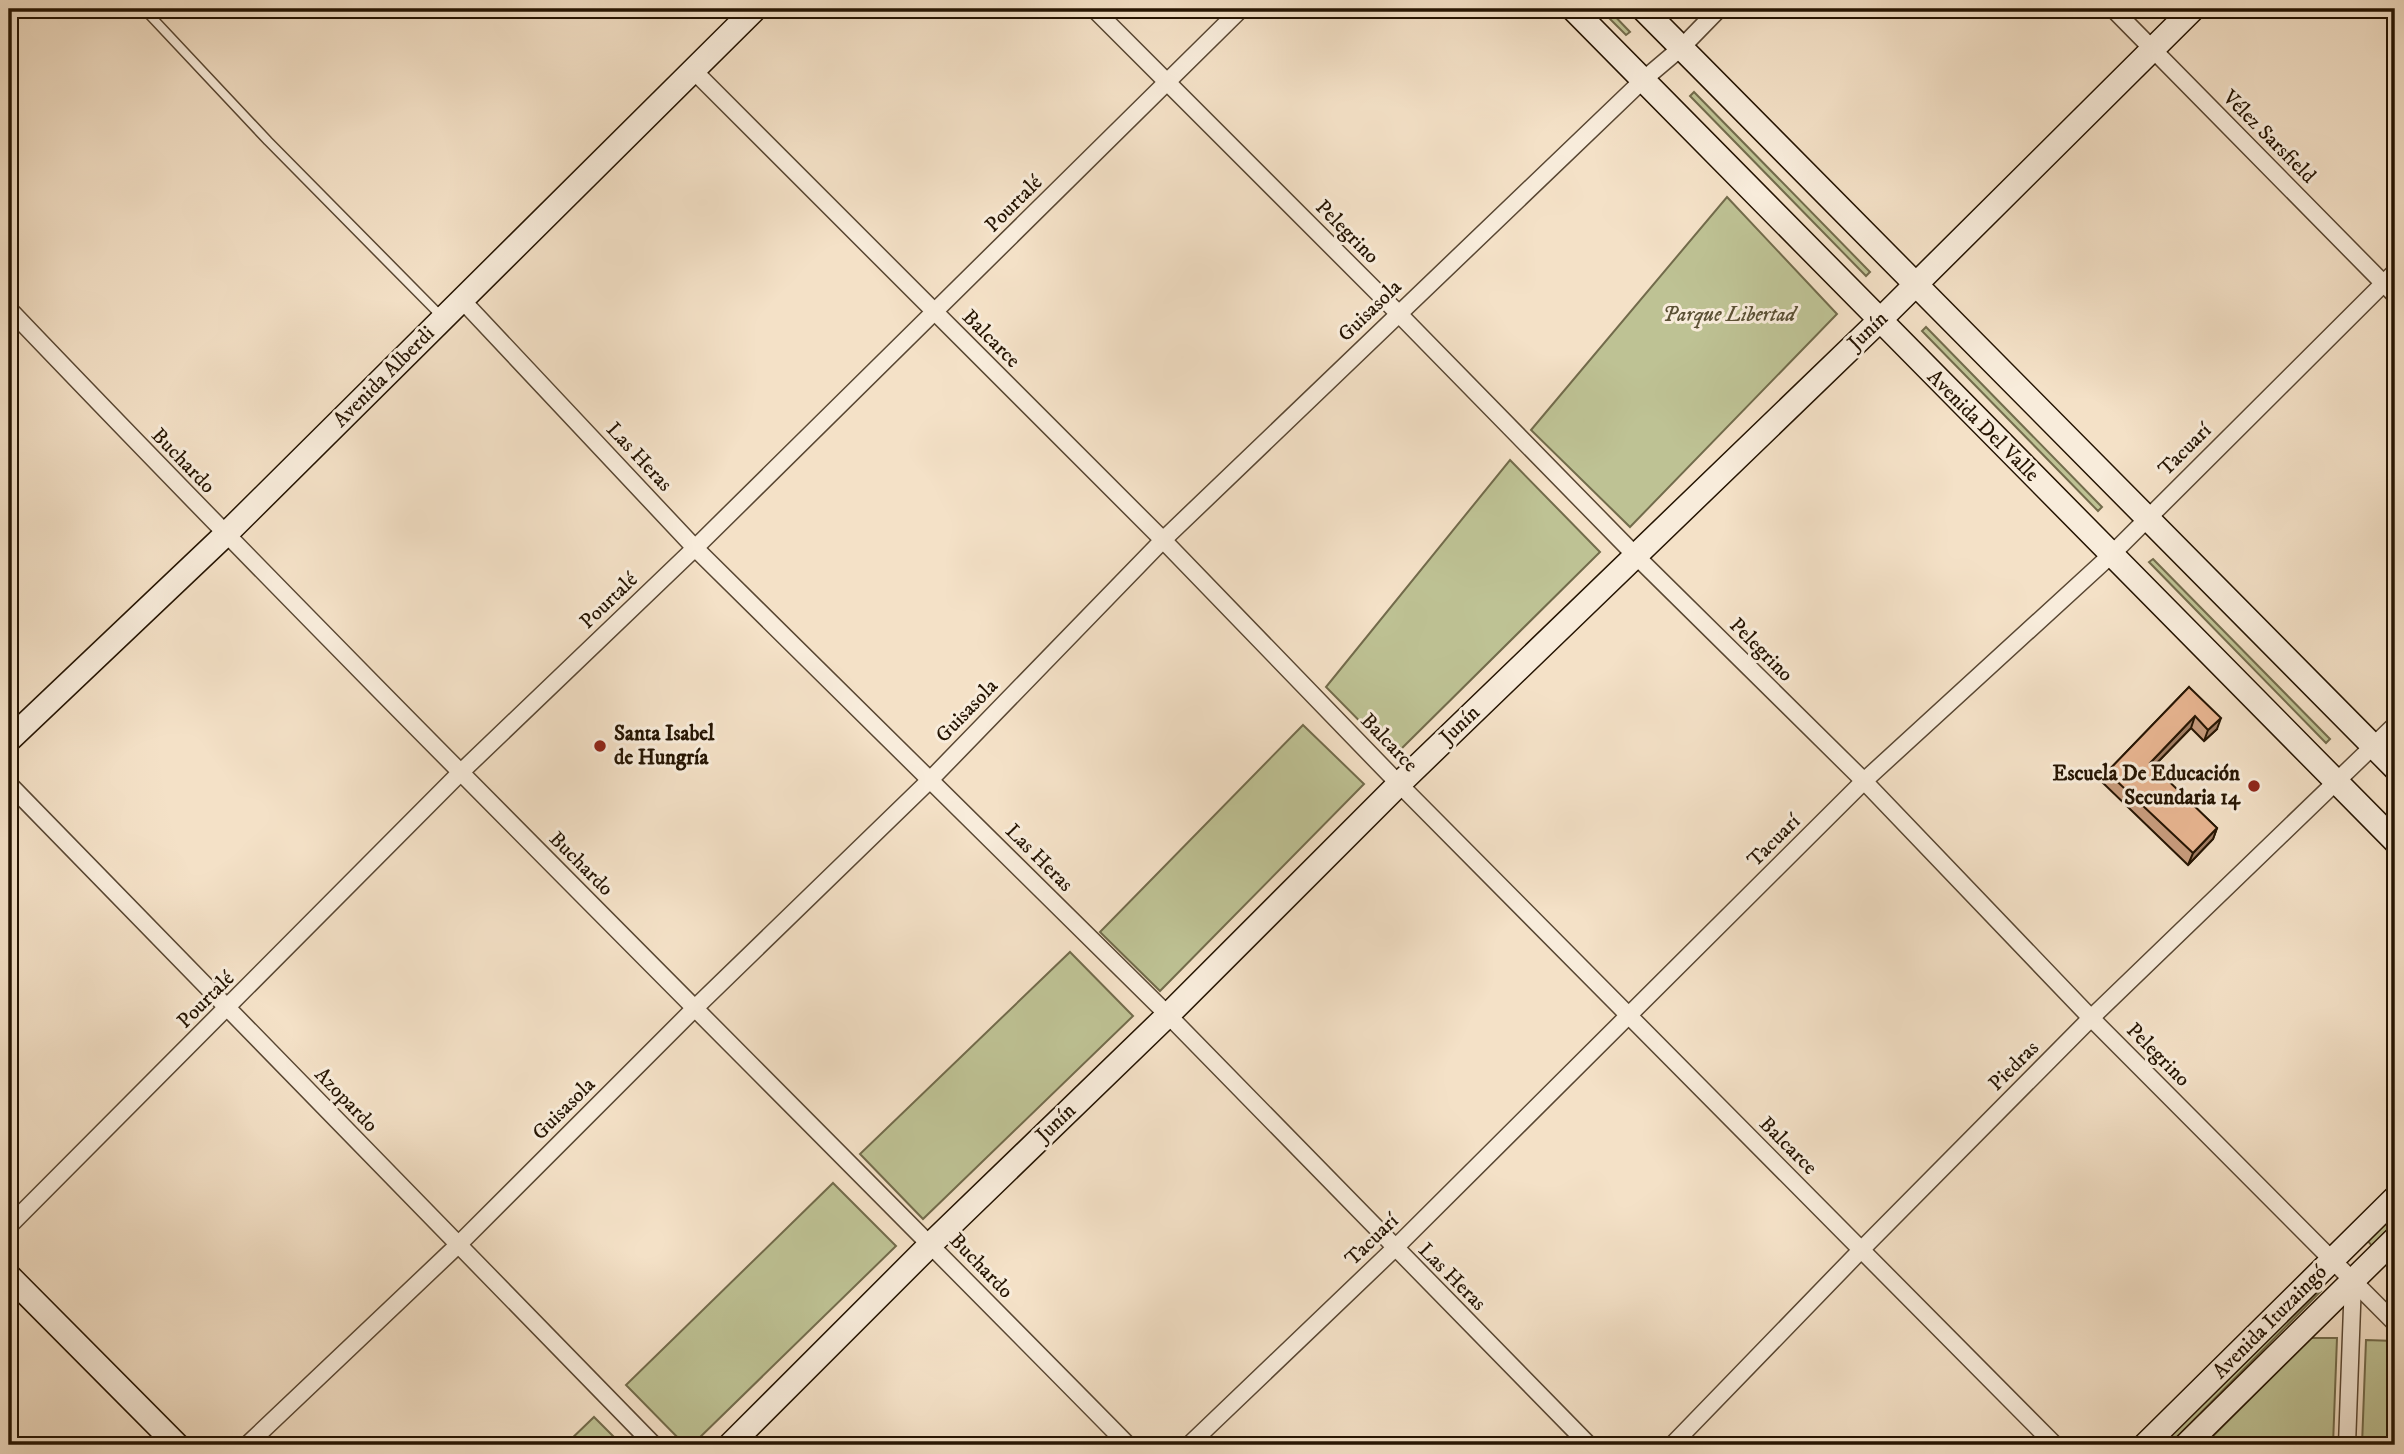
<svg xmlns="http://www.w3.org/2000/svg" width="2404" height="1454" font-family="'IM FELL DW Pica',serif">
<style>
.green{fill:#bec294;stroke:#726b4b;stroke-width:2}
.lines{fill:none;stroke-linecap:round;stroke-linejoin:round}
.lane-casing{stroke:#594733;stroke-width:11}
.street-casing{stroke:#594733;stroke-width:19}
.secondary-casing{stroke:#251402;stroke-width:26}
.lane{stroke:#f8ecdb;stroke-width:8}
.street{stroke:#f8ecdb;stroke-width:16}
.secondary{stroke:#f8ecdb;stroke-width:23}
.wall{fill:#c89c7d;stroke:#251402;stroke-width:2}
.shaded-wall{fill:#a27f66;stroke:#251402;stroke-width:2}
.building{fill:#e8b591;stroke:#251402;stroke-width:2}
.poi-dot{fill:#8f2418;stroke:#f8ecdb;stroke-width:2.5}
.labels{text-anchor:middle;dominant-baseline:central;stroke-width:6;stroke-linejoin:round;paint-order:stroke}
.street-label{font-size:21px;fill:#251402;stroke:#f8ecdb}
.park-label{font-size:21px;font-style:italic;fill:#5b5135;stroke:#f8ecdb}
.poi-label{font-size:21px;font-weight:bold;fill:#251402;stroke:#f8ecdb;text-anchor:start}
</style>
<rect width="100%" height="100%" fill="#f4e1c7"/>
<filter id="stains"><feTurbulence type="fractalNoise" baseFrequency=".00286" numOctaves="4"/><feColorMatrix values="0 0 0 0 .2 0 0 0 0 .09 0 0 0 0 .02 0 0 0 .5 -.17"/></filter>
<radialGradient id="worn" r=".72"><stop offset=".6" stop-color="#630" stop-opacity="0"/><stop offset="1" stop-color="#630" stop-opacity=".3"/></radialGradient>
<!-- green -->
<g class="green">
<polygon points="1600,9 1608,9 1630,32 1626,35"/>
<polygon points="1694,92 1870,272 1866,276 1690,96"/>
<polygon points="1727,197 1837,314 1630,527 1531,430"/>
<polygon points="1926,327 2102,507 2098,511 1922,331"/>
<polygon points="1510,460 1600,552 1394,756 1326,687"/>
<polygon points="2153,559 2330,739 2326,743 2149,562"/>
<polygon points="1303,725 1364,784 1160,991 1100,932"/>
<polygon points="1070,952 1133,1016 923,1219 860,1154"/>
<polygon points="833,1183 896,1246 692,1445 685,1445 626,1385"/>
<polygon points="2395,1213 2395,1222 2372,1246 2368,1241"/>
<polygon points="2316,1286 2321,1291 2169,1445 2160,1445"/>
<polygon points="2311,1338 2337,1338 2333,1445 2204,1445"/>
<polygon points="2366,1340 2395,1341 2395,1445 2362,1445"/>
<polygon points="594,1417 622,1445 565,1445"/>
</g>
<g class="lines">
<defs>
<polyline id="lane" points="144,9 268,141 441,316"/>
<g id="street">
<polyline points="1094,9 1398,313 1635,555 1864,781 2091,1018 2395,1323"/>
<polyline points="2113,9 2395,295"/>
<polyline points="693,70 1163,540 1399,784 2055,1445"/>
<polyline points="461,299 695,548 1168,1015 1589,1445"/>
<path d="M9,309C376,693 755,1066 1128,1445"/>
<polyline points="9,784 654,1445"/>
<polyline points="9,1226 460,773 695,548 1241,9"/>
<polyline points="247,1445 459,1244 696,1007 930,780 1163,540 1643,80 1682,47 1719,9"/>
<polyline points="1189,1445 1395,1248 1864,781 2111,555 2395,272"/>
<polyline points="1672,1445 1861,1250 2091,1018 2395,725"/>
<polyline points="2347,1445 2353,1280"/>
</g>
<g id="secondary">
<polyline points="1573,9 2395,841"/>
<polyline points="1643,9 2395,768"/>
<polyline points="9,740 225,535 755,9"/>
<polyline points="9,1276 177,1445"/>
<polyline points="730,1445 931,1244 1168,1015 1399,784 1880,320 2193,9"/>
<polyline points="2145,1445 2395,1198"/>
<polyline points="2186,1445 2395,1239"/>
</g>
</defs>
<!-- lane casing -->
<use href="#lane" class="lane-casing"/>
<!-- street casing -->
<use href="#street" class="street-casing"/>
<!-- secondary casing -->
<use href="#secondary" class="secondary-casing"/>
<!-- lane -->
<use href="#lane" class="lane"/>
<!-- street -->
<use href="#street" class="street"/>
<!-- secondary -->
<use href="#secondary" class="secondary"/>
</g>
<!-- wall -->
<polygon class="wall" points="2189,687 2217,729 2204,741 2191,728 2153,767 2217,828 2213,839 2188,865 2103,783 2107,772"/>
<!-- shaded-wall -->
<g class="shaded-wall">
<polygon points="2195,716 2191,728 2145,775 2150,763"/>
<polygon points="2221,718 2217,729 2204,741 2208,730"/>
<polygon points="2217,828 2213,839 2188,865 2193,853"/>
</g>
<!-- building -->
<polygon class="building" points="2189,687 2221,718 2208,730 2195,716 2150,763 2217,828 2193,853 2107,772"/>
<!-- markers -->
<g class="poi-dot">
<circle cx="600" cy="746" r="7"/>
<circle cx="2254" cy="786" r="7"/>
</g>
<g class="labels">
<!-- street labels -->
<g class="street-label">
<text transform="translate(2269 137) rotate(45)">Vélez Sarsfield</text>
<text transform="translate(1014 204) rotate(-45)">Pourtalé</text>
<text transform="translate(1347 232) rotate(45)">Pelegrino</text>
<text transform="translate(1370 311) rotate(-44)">Guisasola</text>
<text transform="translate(1868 331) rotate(-44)">Junín</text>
<text transform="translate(991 339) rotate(45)">Balcarce</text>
<text transform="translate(384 377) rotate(-45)">Avenida Alberdi</text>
<text transform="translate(1983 426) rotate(45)">Avenida Del Valle</text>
<text transform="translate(2185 450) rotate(-45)">Tacuarí</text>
<text transform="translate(639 457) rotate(47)">Las Heras</text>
<text transform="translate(183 461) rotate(46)">Buchardo</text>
<text transform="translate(609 601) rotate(-44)">Pourtalé</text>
<text transform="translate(1761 650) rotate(45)">Pelegrino</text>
<text transform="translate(967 711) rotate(-46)">Guisasola</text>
<text transform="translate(1460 725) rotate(-44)">Junín</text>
<text transform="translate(1389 743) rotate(46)">Balcarce</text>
<text transform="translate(1774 841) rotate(-45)">Tacuarí</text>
<text transform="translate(1039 858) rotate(45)">Las Heras</text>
<text transform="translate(581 864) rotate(45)">Buchardo</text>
<text transform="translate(206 1000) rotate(-45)">Pourtalé</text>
<text transform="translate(2158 1055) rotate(45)">Pelegrino</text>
<text transform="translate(2014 1066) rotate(-45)">Piedras</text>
<text transform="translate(346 1100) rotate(46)">Azopardo</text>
<text transform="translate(564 1109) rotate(-45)">Guisasola</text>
<text transform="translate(1056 1123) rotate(-44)">Junín</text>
<text transform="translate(1788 1146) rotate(45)">Balcarce</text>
<text transform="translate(1372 1240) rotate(-44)">Tacuarí</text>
<text transform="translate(981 1266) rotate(46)">Buchardo</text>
<text transform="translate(1452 1277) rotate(45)">Las Heras</text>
<text transform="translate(2270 1322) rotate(-45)">Avenida Ituzaingó</text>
</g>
<!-- park labels -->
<g class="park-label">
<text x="1729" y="315">Parque Libertad</text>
</g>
<!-- poi labels -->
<g class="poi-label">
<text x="614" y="734">Santa Isabel<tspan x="614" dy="24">de Hungría</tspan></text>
<text x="2240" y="774" text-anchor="end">Escuela De Educación<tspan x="2240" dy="24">Secundaria 14</tspan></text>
</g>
</g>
<!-- margin -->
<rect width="2404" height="1454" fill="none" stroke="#f4e1c7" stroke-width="35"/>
<rect x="10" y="10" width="2383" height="1433" fill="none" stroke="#251402" stroke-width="3.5"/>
<rect x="18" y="18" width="2369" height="1419" fill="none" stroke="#251402" stroke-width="2"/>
<rect width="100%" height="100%" filter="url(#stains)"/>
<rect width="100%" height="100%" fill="url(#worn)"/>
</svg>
